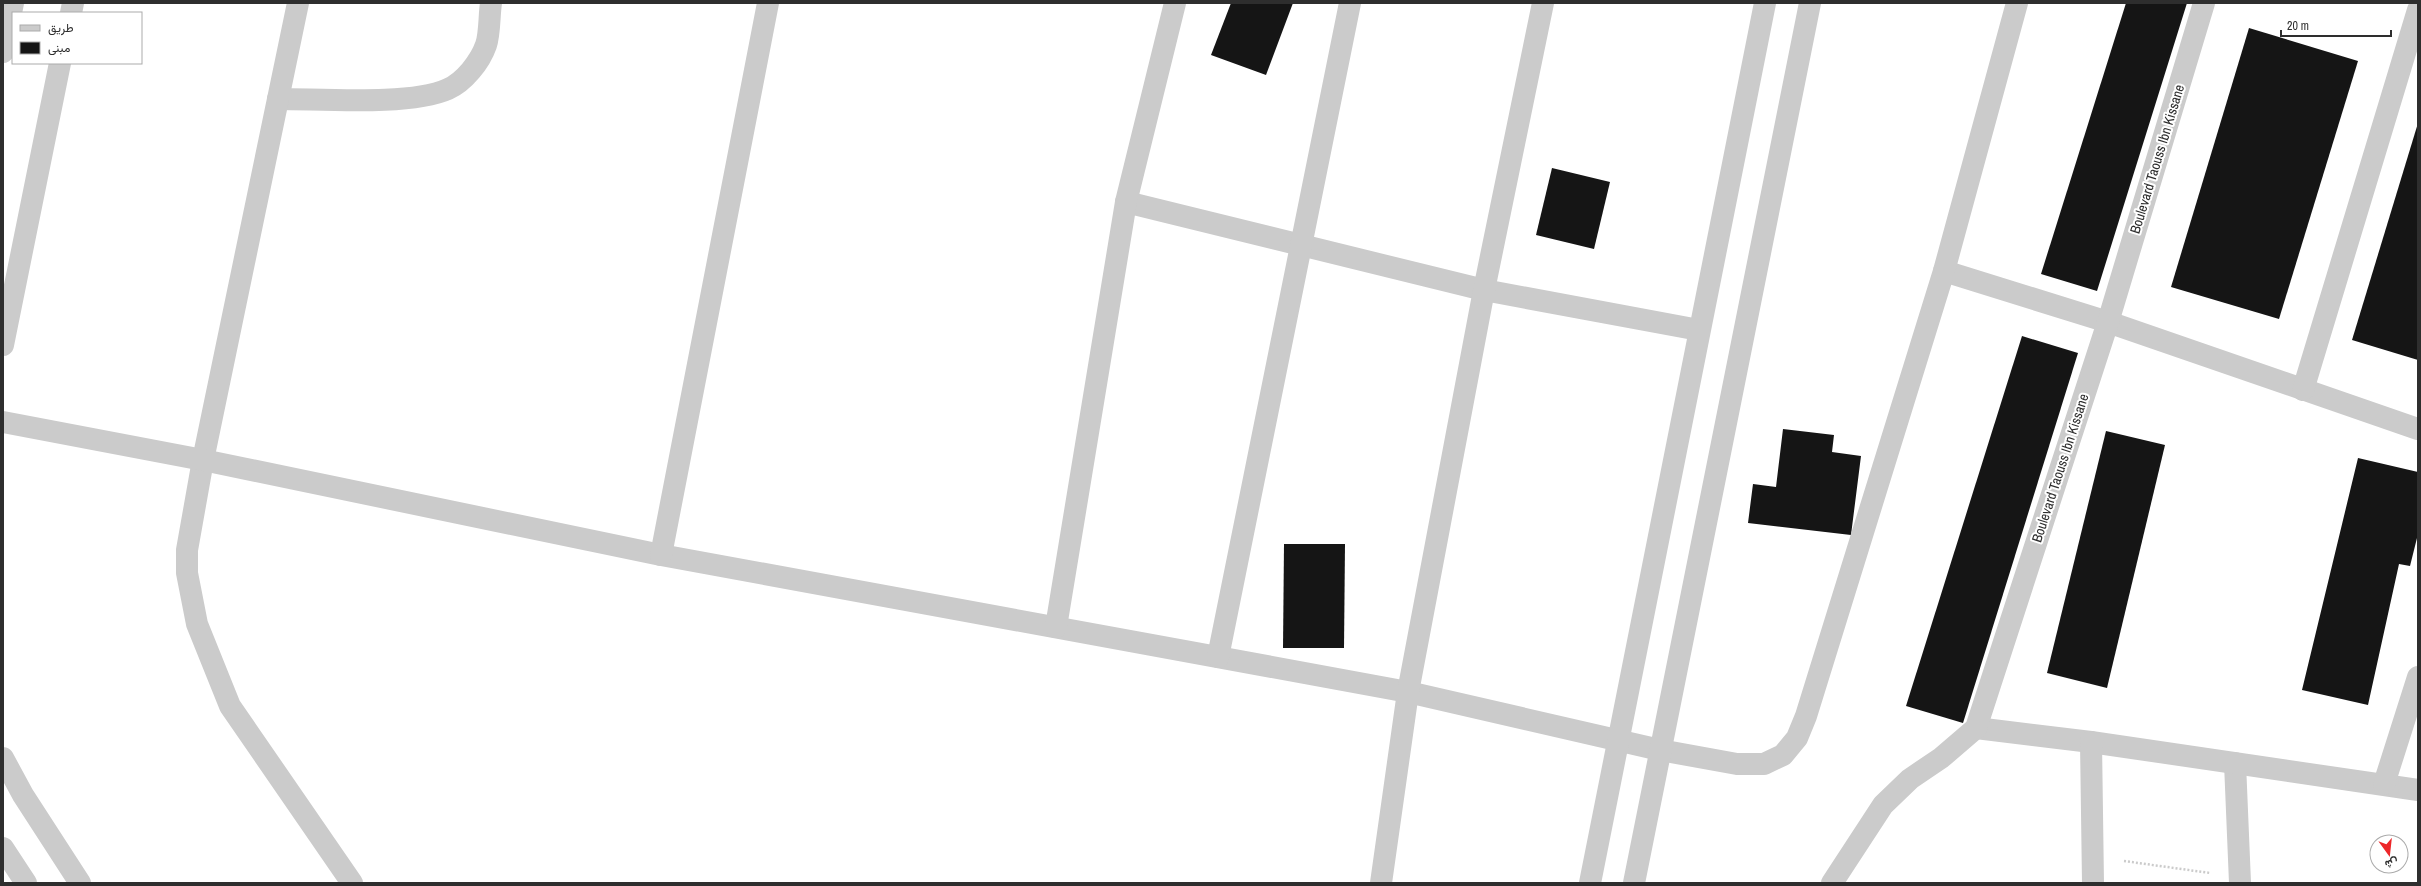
<svg xmlns="http://www.w3.org/2000/svg" width="2421" height="886" font-family="'Archivo Narrow',Vazirmatn,sans-serif">
<style>
.building{fill:#151515}
.lines{fill:none;stroke-linecap:round;stroke-linejoin:round}
.path{stroke:#cbcbcb;stroke-width:2.5;stroke-dasharray:2 2;stroke-linecap:butt}
.service{stroke:#cbcbcb;stroke-width:22}
.pedestrian{stroke:#cbcbcb;stroke-width:22}
.minor{stroke:#cbcbcb;stroke-width:22}
.labels{text-anchor:middle;dominant-baseline:central;stroke-width:4;stroke-linejoin:round;paint-order:stroke}
.street-label{font-size:14px;fill:#2e2e2e;stroke:#fff}
</style>
<rect width="100%" height="100%" fill="#fff"/>
<!-- building -->
<g class="building">
<polygon points="1231,3 1293,3 1266,75 1211,55"/>
<polygon points="2126,3 2187,3 2097,291 2041,274"/>
<polygon points="2249,28 2358,61 2279,319 2171,287"/>
<polygon points="2418,123 2418,360 2352,340"/>
<polygon points="1552,168 1610,182 1594,249 1536,235"/>
<polygon points="2022,336 2078,353 1963,723 1906,706"/>
<polygon points="1783,429 1834,435 1832,452 1861,456 1851,535 1748,523 1753,484 1776,487"/>
<polygon points="2106,431 2165,445 2107,688 2047,673"/>
<polygon points="2358,458 2418,472 2418,534 2410,566 2399,564 2368,705 2302,690"/>
<polygon points="1284,544 1345,544 1344,648 1283,648"/>
</g>
<g class="lines">
<!-- path -->
<polyline class="path" points="2124,861 2210,873"/>
<!-- service -->
<path class="service" d="M278,99C322,99 410,106 448,89C464,82 480,62 486,45C490,33 489,16 491,3"/>
<!-- pedestrian -->
<polyline class="pedestrian" points="2235,763 2240,883"/>
<!-- minor -->
<g class="minor">
<polyline points="298,3 203,460 187,550 187,573 197,624 230,706 352,883"/>
<polyline points="71,13 73,3"/>
<polyline points="3,52 13,3"/>
<polyline points="1126,202 1484,290 1699,330"/>
<polyline points="1944,271 2108,322 2418,429"/>
<polyline points="3,345 60,63"/>
<polyline points="2303,390 2418,10"/>
<polyline points="3,422 203,460 661,555 1408,692 1660,750 1737,764 1764,764 1783,755 1797,738 1806,716 1944,271 2017,3"/>
<polyline points="661,555 768,3"/>
<polyline points="1056,627 1126,202 1175,3"/>
<polyline points="1218,657 1350,3"/>
<polyline points="1976,728 2091,742 2418,790"/>
<polyline points="2091,742 2093,883"/>
<polyline points="3,758 23,795 80,883"/>
<polyline points="2384,784 2418,677"/>
<polyline points="3,848 26,883"/>
<polyline points="1381,883 1408,692 1484,290 1543,3"/>
<polyline points="1590,883 1765,3"/>
<polyline points="1634,883 1810,3"/>
<polyline points="1832,883 1883,805 1910,779 1941,758 1976,728 2108,322 2204,3"/>
</g>
</g>
<g class="labels">
<!-- street labels -->
<g class="street-label">
<text transform="translate(2157 159) rotate(-73)">Boulevard Taouss Ibn Kissane</text>
<text transform="translate(2060 468) rotate(-72)">Boulevard Taouss Ibn Kissane</text>
</g>
</g>
<!-- border -->
<rect width="2421" height="886" fill="none" stroke="#2e2e2e" stroke-width="8"/>
<!-- legend -->
<rect x="12" y="12" width="130" height="52" fill="#ffffff" stroke="#ababab"/>
<rect x="20" y="25" width="20" height="6" fill="#cbcbcb" stroke="#ababab"/>
<text x="48" y="32" font-size="12" fill="#2e2e2e">طريق</text>
<rect x="20" y="42" width="20" height="12" fill="#151515" stroke="#ababab"/>
<text x="48" y="52" font-size="12" fill="#2e2e2e">مبنى</text>
<!-- north arrow -->
<g transform="translate(2389 854) rotate(165)"><circle r="19" fill="#ffffff" stroke="#ababab"/>
<path d="M0-3L7 15L0 10L-7 15Z" fill="#ed2729"/>
<text y="-6" font-size="11" font-weight="bold" text-anchor="middle" fill="#2e2e2e">ش</text>
</g>
<!-- scale -->
<path d="M2281 30v6h110v-6" fill="none" stroke="#2e2e2e" stroke-width="2"/>
<text x="2287" y="30" font-size="12" fill="#2e2e2e" stroke="#ffffff" stroke-width="3" paint-order="stroke">20 m</text>
</svg>
